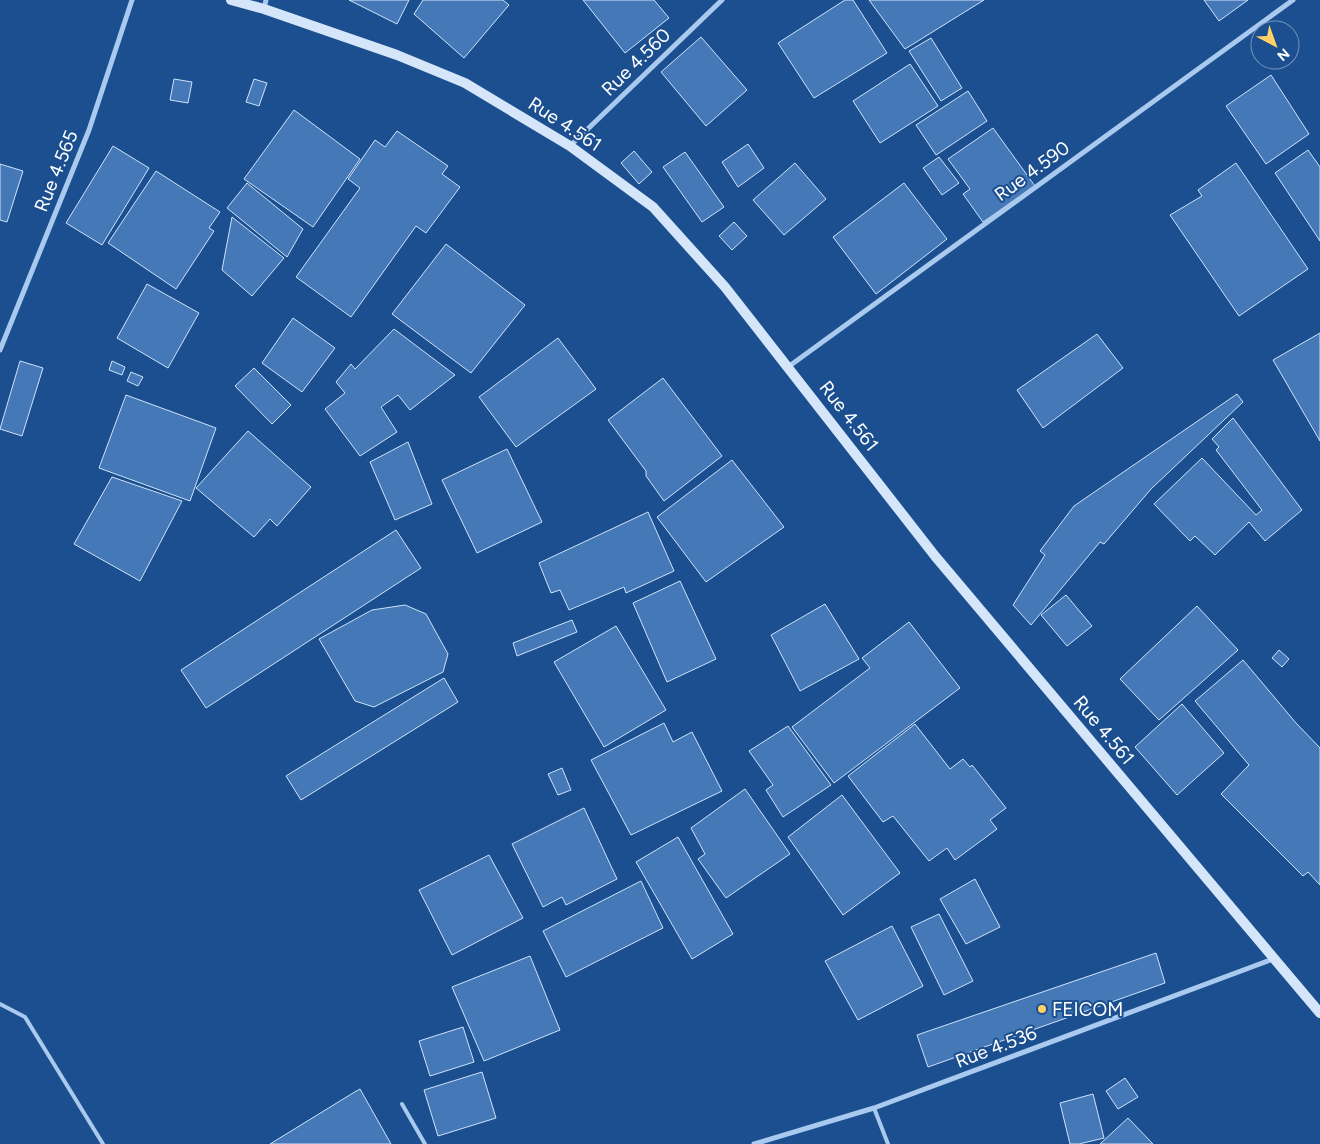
<svg xmlns="http://www.w3.org/2000/svg" width="1320" height="1144" font-family="Figtree,sans-serif">
<style>
.building{fill:#4478b7;stroke:#cfe3fa}
.lines{fill:none;stroke-linecap:round;stroke-linejoin:round}
.lane{stroke:#a9c9ee;stroke-width:4}
.street{stroke:#a9c9ee;stroke-width:5}
.secondary{stroke:#d6e6fa;stroke-width:10}
.poi-dot{fill:#ffd166;stroke:#1b4f8f;stroke-width:2}
.labels{text-anchor:middle;dominant-baseline:central;stroke-width:4;stroke-linejoin:round;paint-order:stroke}
.street-label{font-size:19px;fill:#fff;stroke:#1b4f8f}
.poi-label{font-size:19px;fill:#fff;stroke:#1b4f8f;text-anchor:start}
</style>
<rect width="100%" height="100%" fill="#1b4f8f"/>
<!-- building -->
<g class="building">
<polygon points="349,0 409,0 397,24"/>
<polygon points="423,0 503,0 509,5 464,58 414,14"/>
<polygon points="583,0 654,0 669,18 625,53"/>
<polygon points="845,0 853,0 887,53 814,98 778,43"/>
<polygon points="869,0 984,0 905,49"/>
<polygon points="1204,0 1248,0 1219,21"/>
<polygon points="701,37 747,90 706,126 661,72"/>
<polygon points="931,38 962,88 941,101 909,51"/>
<polygon points="910,64 938,106 880,143 853,101"/>
<polygon points="1271,75 1309,134 1266,164 1226,106"/>
<polygon points="174,79 192,82 188,103 170,100"/>
<polygon points="254,79 267,83 259,106 246,102"/>
<polygon points="968,91 987,121 936,155 916,125"/>
<polygon points="294,110 360,159 313,227 244,179"/>
<polygon points="993,128 1035,186 983,222 963,194 970,189 948,159"/>
<polygon points="397,131 448,166 442,174 460,187 426,233 416,226 351,317 296,277 360,188 348,179 375,140 385,147"/>
<polygon points="748,144 764,168 738,187 722,162"/>
<polygon points="113,146 149,168 102,245 66,223"/>
<polygon points="1308,150 1320,167 1320,241 1275,173"/>
<polygon points="634,151 652,172 639,184 621,163"/>
<polygon points="685,152 724,207 702,222 663,167"/>
<polygon points="939,157 959,183 942,195 923,168"/>
<polygon points="795,163 826,199 784,235 753,200"/>
<polygon points="1236,163 1308,269 1239,316 1170,215 1202,196 1198,190"/>
<polygon points="0,164 23,171 7,222 0,220"/>
<polygon points="156,171 220,212 209,228 214,231 176,289 108,243"/>
<polygon points="247,183 303,229 287,257 227,208"/>
<polygon points="904,183 947,239 876,294 833,237"/>
<polygon points="232,217 284,258 252,296 222,270"/>
<polygon points="734,222 747,236 732,250 719,236"/>
<polygon points="446,244 525,305 471,373 392,314"/>
<polygon points="147,284 199,313 168,368 117,338"/>
<polygon points="293,318 335,348 302,392 262,363"/>
<polygon points="394,329 455,375 410,410 398,395 381,407 397,432 360,456 325,409 345,393 336,382 351,364 355,369"/>
<polygon points="1320,333 1320,441 1273,360"/>
<polygon points="1097,334 1123,368 1043,428 1017,390"/>
<polygon points="558,338 596,389 516,447 479,397"/>
<polygon points="20,361 43,368 22,436 0,429"/>
<polygon points="112,361 125,367 122,375 109,370"/>
<polygon points="254,368 291,405 272,424 235,386"/>
<polygon points="131,372 143,377 138,386 127,381"/>
<polygon points="663,378 722,456 664,501 646,476 646,471 608,420"/>
<polygon points="1237,394 1243,402 1151,489 1104,544 1100,542 1031,625 1013,605 1045,555 1040,551 1074,506"/>
<polygon points="126,395 216,428 190,501 99,468"/>
<polygon points="1233,418 1302,510 1265,541 1249,522 1215,555 1195,536 1190,541 1154,504 1202,458 1256,515 1262,510 1216,450 1219,447 1212,439"/>
<polygon points="248,431 311,487 277,526 270,519 254,537 196,488"/>
<polygon points="408,442 432,504 395,520 370,462"/>
<polygon points="507,449 542,522 477,553 442,480"/>
<polygon points="732,460 784,527 706,582 657,517"/>
<polygon points="112,477 182,501 140,581 74,544"/>
<polygon points="648,512 674,571 626,593 624,587 569,610 560,590 551,593 539,563"/>
<polygon points="396,530 421,568 206,708 181,670"/>
<polygon points="680,581 716,659 667,682 633,603"/>
<polygon points="1066,595 1092,626 1067,646 1041,615"/>
<polygon points="825,604 859,659 800,691 771,635"/>
<polygon points="405,605 426,614 448,654 443,672 374,707 355,701 319,639 372,610"/>
<polygon points="1197,606 1238,650 1159,720 1120,679"/>
<polygon points="572,620 577,632 517,656 513,643"/>
<polygon points="909,622 960,688 834,783 792,727 870,668 862,658"/>
<polygon points="616,626 666,710 604,747 554,662"/>
<polygon points="1279,650 1289,659 1282,667 1272,658"/>
<polygon points="1243,660 1296,723 1320,748 1320,885 1308,872 1303,876 1221,794 1249,765 1195,701"/>
<polygon points="444,678 458,702 301,800 286,776"/>
<polygon points="1182,704 1224,753 1177,795 1135,747"/>
<polygon points="664,723 673,742 692,732 722,791 631,835 591,760"/>
<polygon points="915,724 950,769 963,759 970,767 972,765 1006,808 990,820 997,829 955,860 947,848 929,861 893,816 883,822 848,776"/>
<polygon points="788,726 831,785 783,817 766,790 773,785 749,751"/>
<polygon points="562,768 571,790 558,795 548,774"/>
<polygon points="745,789 790,854 726,898 698,859 705,854 691,828"/>
<polygon points="842,795 900,873 843,915 788,837"/>
<polygon points="584,808 617,879 566,905 562,897 543,907 512,844"/>
<polygon points="678,837 733,934 692,959 636,862"/>
<polygon points="489,855 523,918 452,955 419,890"/>
<polygon points="975,879 1000,927 966,944 940,899"/>
<polygon points="641,881 663,928 566,977 543,931"/>
<polygon points="939,914 973,981 944,995 911,927"/>
<polygon points="892,926 923,986 858,1020 825,961"/>
<polygon points="1156,953 1165,983 928,1067 917,1035"/>
<polygon points="530,956 560,1030 484,1061 452,987"/>
<polygon points="463,1027 474,1062 430,1076 419,1041"/>
<polygon points="482,1072 496,1118 438,1136 424,1090"/>
<polygon points="1125,1078 1138,1097 1118,1109 1106,1091"/>
<polygon points="360,1089 391,1144 270,1144 353,1093"/>
<polygon points="1093,1094 1104,1138 1079,1144 1070,1144 1060,1103"/>
<polygon points="1128,1118 1153,1144 1100,1144"/>
</g>
<g class="lines">
<!-- lane -->
<g class="lane">
<polyline points="0,1004 25,1017 103,1144"/>
<polyline points="402,1104 425,1144"/>
<polyline points="874,1108 888,1144"/>
</g>
<!-- street -->
<g class="street">
<polyline points="264,9 266,0"/>
<polyline points="570,146 722,0"/>
<polyline points="0,350 89,130 132,0"/>
<polyline points="788,367 1293,0"/>
<polyline points="754,1144 874,1108 1273,959"/>
</g>
<!-- secondary -->
<polyline class="secondary" points="231,0 264,9 397,55 465,83 570,146 653,207 725,287 935,556 1320,1013"/>
</g>
<!-- markers -->
<circle class="poi-dot" cx="1042" cy="1009" r="5"/>
<g class="labels">
<!-- street labels -->
<g class="street-label">
<text transform="translate(636 62) rotate(-44)">Rue 4.560</text>
<text transform="translate(565 124) rotate(33)">Rue 4.561</text>
<text transform="translate(56 171) rotate(-68)">Rue 4.565</text>
<text transform="translate(1032 171) rotate(-36)">Rue 4.590</text>
<text transform="translate(849 416) rotate(52)">Rue 4.561</text>
<text transform="translate(1104 730) rotate(50)">Rue 4.561</text>
<text transform="translate(996 1047) rotate(-21)">Rue 4.536</text>
</g>
<!-- poi labels -->
<g class="poi-label">
<text x="1052" y="1009">FEICOM</text>
</g>
</g>
<!-- north arrow -->
<g transform="translate(1275 45) rotate(139)"><circle r="24" fill="#1b4f8f" stroke="#7695bc"/>
<path d="M0-4L9 19L0 12L-9 19Z" fill="#ffd166"/>
<text y="-8" font-size="14" font-weight="bold" text-anchor="middle" fill="#ffffff">N</text>
</g>
</svg>
